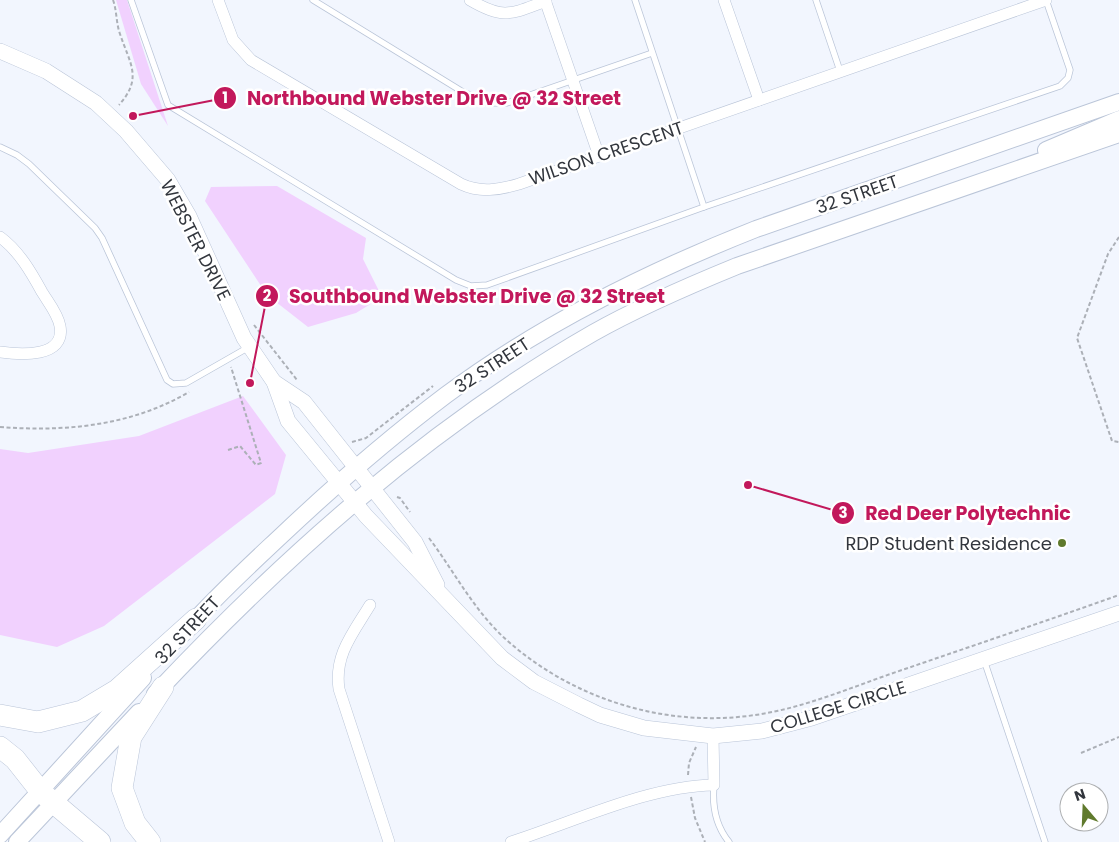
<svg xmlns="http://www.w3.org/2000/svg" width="1119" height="842" font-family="Poppins,sans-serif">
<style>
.green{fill:#f1d1fe}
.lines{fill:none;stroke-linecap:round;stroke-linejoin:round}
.service-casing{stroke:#bac5d8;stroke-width:7}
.minor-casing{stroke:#bac5d8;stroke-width:12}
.tertiary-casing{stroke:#bac5d8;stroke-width:16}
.secondary-casing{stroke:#bac5d8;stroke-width:18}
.motorway-casing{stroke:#bac5d8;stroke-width:22}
.path{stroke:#acb0b7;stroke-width:2;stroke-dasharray:4 2.5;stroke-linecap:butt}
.service{stroke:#fff;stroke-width:5.5}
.minor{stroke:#fff;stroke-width:11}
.tertiary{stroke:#fff;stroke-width:15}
.secondary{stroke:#fff;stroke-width:16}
.motorway{stroke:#fff;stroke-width:21}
.poi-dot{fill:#607a2d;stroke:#fff;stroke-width:2}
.labels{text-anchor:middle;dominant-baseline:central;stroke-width:5;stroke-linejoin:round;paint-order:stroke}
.street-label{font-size:18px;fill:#32363d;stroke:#fff}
.poi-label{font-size:18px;fill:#32363d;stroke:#fff;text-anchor:end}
.leader{fill:none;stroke:#c2185b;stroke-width:2}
.callout-dot{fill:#c2185b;stroke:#fff;stroke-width:2}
.mark-label{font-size:15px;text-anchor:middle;font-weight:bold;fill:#fff}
.callout-label{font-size:19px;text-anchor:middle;font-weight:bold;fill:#c2185b;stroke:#fff;stroke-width:5;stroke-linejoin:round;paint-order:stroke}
</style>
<rect width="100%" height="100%" fill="#f2f6fe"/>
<!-- green -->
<g class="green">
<polygon points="116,0 127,0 168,126 141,84"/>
<polygon points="277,186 366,238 363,259 382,297 356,313 308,327 267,295 205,201 211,187"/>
<polygon points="243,396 286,455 275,494 104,626 57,647 0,635 0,449 28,453 139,436"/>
</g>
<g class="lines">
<defs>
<g id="service">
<polyline points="131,0 168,105 456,280 471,286 487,285 704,207 1060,86 1068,78 1070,70 1046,0"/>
<polyline points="313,0 463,92 489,103 507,103 652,53"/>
<polyline points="635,0 704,207"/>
<polyline points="816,0 840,71"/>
<polyline points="0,147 17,155 29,164 95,228 102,238 167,380 173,384 186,383 249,347"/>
<polyline points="984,660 1045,842"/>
<path d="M714,785C712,806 716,826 729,842"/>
</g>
<g id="minor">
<path d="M218,0L233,40L251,60L461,184C480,193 499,190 519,184L1046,0"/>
<path d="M470,0C504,20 511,14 546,1"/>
<polyline points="545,0 599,156"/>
<polyline points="724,0 759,100"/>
<path d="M0,237C19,251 31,272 42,292C48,302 58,314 60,326C66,358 20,355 0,352"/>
<path d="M370,605C353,633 334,655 339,689L389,842"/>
<path d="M511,842C574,822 648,786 714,785L713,736"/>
</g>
<g id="tertiary">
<polyline points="0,51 46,71 96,103 126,131 168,180 189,216 244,338 274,382 288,421 366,516 502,658 534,682 579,705 600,715 644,728 713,736 762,731 812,718 1119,613"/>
<polyline points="274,382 304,402 415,542 437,585"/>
</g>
<g id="secondary">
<polyline points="1046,150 1119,119"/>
<path d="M188,628C217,595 250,565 282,535C335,485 389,438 446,395C540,325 647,272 756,229L1119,102"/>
<path d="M155,694C284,557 429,427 593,333C639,307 688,286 737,266L1119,134"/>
<polyline points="0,835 143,678"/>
<polyline points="17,842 139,712"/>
</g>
<g id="motorway">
<polyline points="0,715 38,722 82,711 117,690 196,619"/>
<polyline points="0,747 15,759 41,792 100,842"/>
<polyline points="150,842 135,823 122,788 131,737 163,687"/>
</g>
</defs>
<!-- service casing -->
<use href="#service" class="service-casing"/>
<!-- minor casing -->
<use href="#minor" class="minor-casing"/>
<!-- tertiary casing -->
<use href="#tertiary" class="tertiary-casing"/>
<!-- secondary casing -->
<use href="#secondary" class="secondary-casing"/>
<!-- motorway casing -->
<use href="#motorway" class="motorway-casing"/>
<!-- path -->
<g class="path">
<path d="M113,0C117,11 116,23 120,34C130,64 143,78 119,105"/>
<polyline points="1119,237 1108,254 1077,338 1112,441 1119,442"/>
<polyline points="254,325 297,380"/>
<path d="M0,427C65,432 131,426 189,392"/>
<polyline points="352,442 366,438 433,386"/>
<polyline points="228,450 240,446 256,465 261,463 231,367"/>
<polyline points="397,497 400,498 410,512"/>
<path d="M429,538C456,574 475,613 510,643C583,706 683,732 777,711C822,701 865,682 908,668C978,644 1049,620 1119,595"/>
<polyline points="1081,753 1119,737"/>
<polyline points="688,775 689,763 696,747"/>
<polyline points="691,797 695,818 705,842"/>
</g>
<!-- service -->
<use href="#service" class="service"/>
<!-- minor -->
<use href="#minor" class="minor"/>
<!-- tertiary -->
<use href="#tertiary" class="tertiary"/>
<!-- secondary -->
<use href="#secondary" class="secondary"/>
<!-- motorway -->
<use href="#motorway" class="motorway"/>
</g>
<!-- markers -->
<circle class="poi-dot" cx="1062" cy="543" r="5"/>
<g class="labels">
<!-- street labels -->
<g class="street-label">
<text transform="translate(606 153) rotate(-19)">WILSON CRESCENT</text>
<text transform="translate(857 194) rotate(-19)">32 STREET</text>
<text transform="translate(196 240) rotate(63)">WEBSTER DRIVE</text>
<text transform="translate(492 365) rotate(-33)">32 STREET</text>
<text transform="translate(187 630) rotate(-47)">32 STREET</text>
<text transform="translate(838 707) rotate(-17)">COLLEGE CIRCLE</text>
</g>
<!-- poi labels -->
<g class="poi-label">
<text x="1052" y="543">RDP Student Residence</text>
</g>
</g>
<!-- callouts -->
<path class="leader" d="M133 116L225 98M250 383L267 296M748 485L843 513"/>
<g class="callout-dot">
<circle cx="133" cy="116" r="5"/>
<circle cx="250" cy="383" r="5"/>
<circle cx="748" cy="485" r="5"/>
<circle cx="225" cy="98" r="12"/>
<circle cx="267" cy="296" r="12"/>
<circle cx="843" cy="513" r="12"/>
</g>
<g class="mark-label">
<text x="225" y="103">1</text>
<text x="267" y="301">2</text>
<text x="843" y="518">3</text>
</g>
<g class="callout-label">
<text x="434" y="105">Northbound Webster Drive @ 32 Street</text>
<text x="477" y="303">Southbound Webster Drive @ 32 Street</text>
<text x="968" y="520">Red Deer Polytechnic</text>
</g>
<!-- north arrow -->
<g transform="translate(1084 807) rotate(341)"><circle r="24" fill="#ffffff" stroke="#adafb1"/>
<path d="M0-4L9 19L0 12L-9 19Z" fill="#607a2d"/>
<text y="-8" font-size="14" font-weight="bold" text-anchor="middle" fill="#32363d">N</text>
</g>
</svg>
